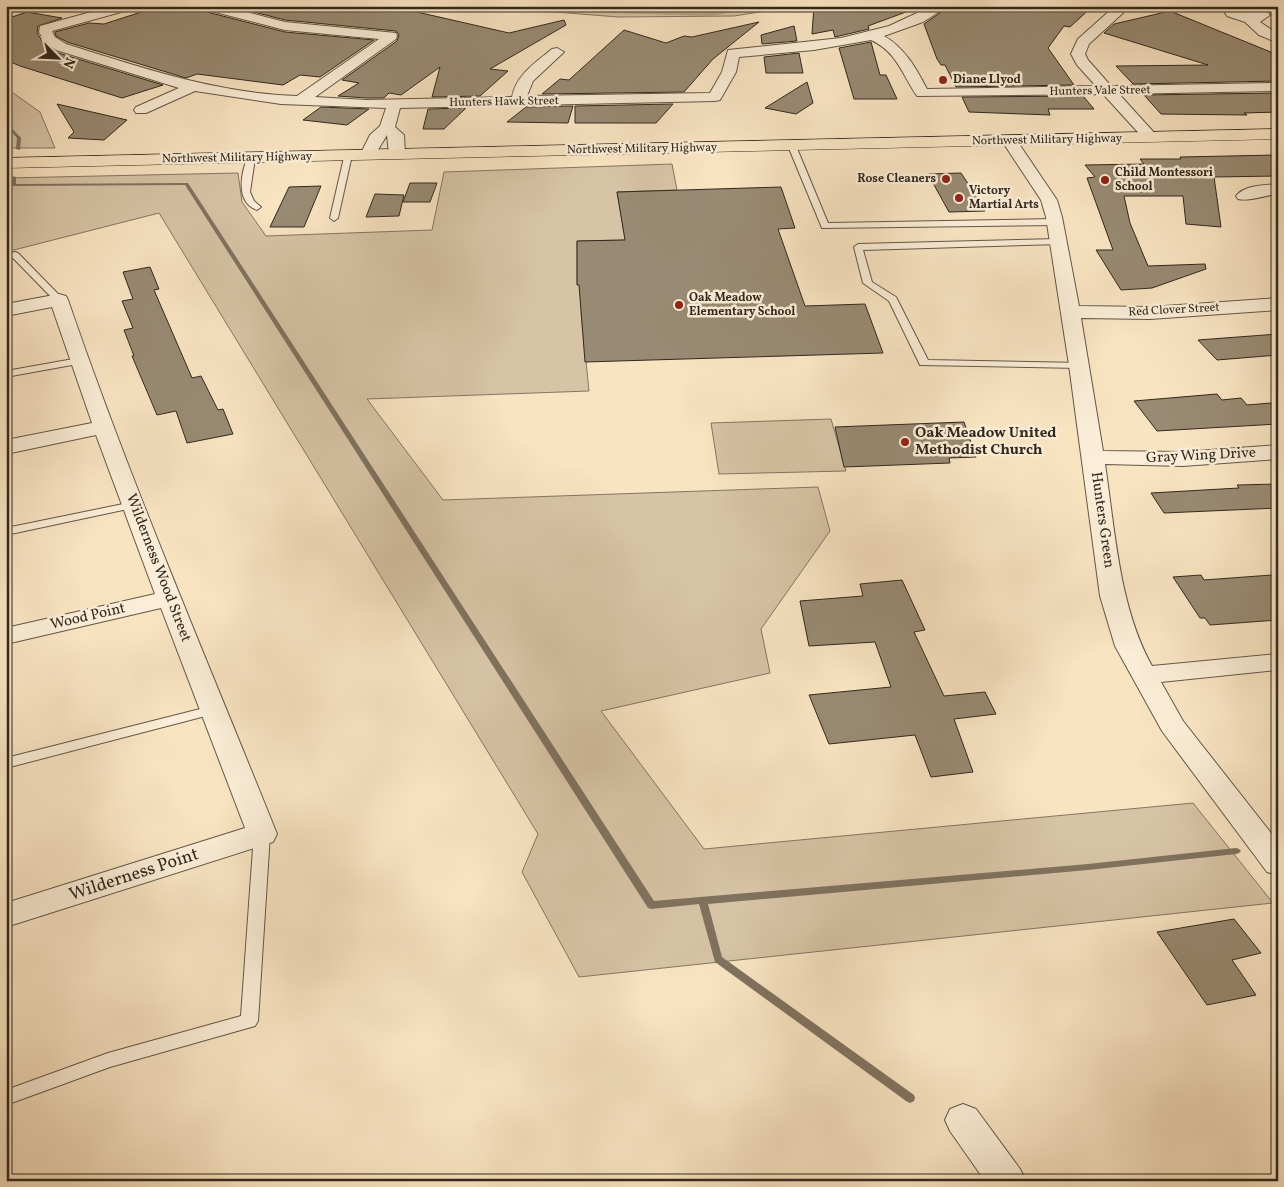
<svg xmlns="http://www.w3.org/2000/svg" width="1284" height="1187" font-family="Vollkorn,serif">
<style>
.green{fill:#d7c4a6;stroke:#847662}
.lines{fill:none;stroke-linecap:round;stroke-linejoin:round}
.stream{fill:#80725f;fill-rule:evenodd}
.river{fill:#b5a48a;fill-rule:evenodd}
.building{fill:#998a73;stroke:#31281e}
.lane-casing{stroke:#635747;stroke-width:2}
.street-casing{stroke:#635747;stroke-width:2}
.primary-casing{stroke:#31281e;stroke-width:1}
.lane{fill:#fbedd7;fill-rule:evenodd}
.street{fill:#fbedd7;fill-rule:evenodd}
.primary{fill:#f9e4c2;fill-rule:evenodd}
.poi-dot{fill:#8f2418;stroke:#fbedd7;stroke-width:2}
.labels{text-anchor:middle;dominant-baseline:central;stroke-width:5;stroke-linejoin:round;paint-order:stroke}
.far-poi-label{font-size:12px;font-weight:bold;fill:#31281e;stroke:#fbedd7;text-anchor:start}
.far-street-label{font-size:12px;fill:#31281e;stroke:#fbedd7}
.poi-label{font-size:15px;font-weight:bold;fill:#31281e;stroke:#fbedd7;text-anchor:start}
.street-label{font-size:15px;fill:#31281e;stroke:#fbedd7}
.near-street-label{font-size:18px;fill:#31281e;stroke:#fbedd7}
</style>
<rect width="100%" height="100%" fill="#f9e4c2"/>
<filter id="stains"><feTurbulence type="fractalNoise" baseFrequency=".004" numOctaves="4"/><feColorMatrix values="0 0 0 0 .2 0 0 0 0 .09 0 0 0 0 .02 0 0 0 .5 -.17"/></filter>
<radialGradient id="worn" r=".72"><stop offset=".6" stop-color="#630" stop-opacity="0"/><stop offset="1" stop-color="#630" stop-opacity=".3"/></radialGradient>
<!-- green -->
<g class="green">
<polygon points="479,6 798,6 734,16 618,17"/>
<polygon points="6,88 40,112 55,148 7,148"/>
<polygon points="672,164 677,190 617,192 624,232 667,231 668,239 577,241 577,284 682,280 581,311 589,391 367,399 443,500 818,487 830,531 761,629 770,673 601,711 704,849 1193,803 1273,903 579,977 522,872 538,834 159,213 6,252 6,178 238,173 242,202 266,236 432,230 444,172"/>
<polygon points="831,419 846,471 719,474 711,423"/>
</g>
<g class="lines">
<!-- stream -->
<g class="stream">
<polygon points="6,122 21,138 20,150 16,149 17,138 6,126"/>
<polygon points="12,176 16,177 16,184 188,183 654,901 1088,864 1236,848 1239,849 1241,851 1239,853 1236,854 1088,870 708,904 722,957 914,1095 915,1098 914,1101 910,1103 906,1101 715,962 699,904 651,909 648,908 185,185 13,186 11,185"/>
</g>
<!-- river -->
<polygon class="river" points="598,6 740,6 737,11 710,16 609,13 601,11"/>
</g>
<!-- building -->
<g class="building">
<polygon points="160,6 191,12 192,6 199,6 203,11 285,32 374,40 320,77 300,75 283,85 197,74 186,78 67,42 56,36 55,32 89,23 104,24"/>
<polygon points="231,6 381,6 381,9 417,12 509,33 564,20 566,25 490,69 508,71 480,96 432,97 440,67 401,95 389,93 384,98 366,98 338,96 359,83 342,80 397,41 399,35 396,31 285,20"/>
<polygon points="814,6 914,6 914,9 868,26 869,29 835,37 833,30 812,34"/>
<polygon points="950,6 1093,6 1070,27 1064,26 1048,48 1074,85 956,87 945,65 941,65 937,59 924,24"/>
<polygon points="1170,11 1278,55 1278,81 1133,84 1116,66 1208,65 1104,33 1114,24"/>
<polygon points="27,12 62,18 38,26 37,33 44,44 55,52 163,85 122,98 20,66 6,60 6,19"/>
<polygon points="759,22 713,59 684,92 542,94 560,79 569,80 624,30 666,43 684,36 692,37"/>
<polygon points="794,26 797,41 762,44 761,35"/>
<polygon points="871,42 880,75 886,75 897,99 854,99 839,48"/>
<polygon points="799,53 803,73 766,73 764,57"/>
<polygon points="807,82 813,103 796,114 765,108"/>
<polygon points="1278,93 1278,112 1244,113 1247,115 1161,114 1144,95"/>
<polygon points="1083,96 1094,109 1048,109 1050,115 969,112 962,97"/>
<polygon points="57,104 127,120 104,140 68,138 74,132"/>
<polygon points="673,104 656,123 575,123 575,106"/>
<polygon points="573,106 568,123 507,122 526,107"/>
<polygon points="321,107 369,109 347,125 303,120"/>
<polygon points="466,108 444,129 423,129 428,109"/>
<polygon points="1278,155 1278,176 1214,177 1221,227 1186,224 1183,196 1124,196 1130,223 1148,266 1205,264 1206,269 1152,288 1121,290 1096,250 1113,250 1087,178 1095,177 1085,165 1144,164 1140,159 1181,159 1180,157"/>
<polygon points="961,173 969,185 985,211 949,212 928,174"/>
<polygon points="410,183 437,183 430,202 403,202"/>
<polygon points="321,186 304,227 270,227 289,187"/>
<polygon points="781,187 795,228 778,229 805,306 865,304 883,353 585,362 579,285 577,285 577,241 625,240 617,192"/>
<polygon points="375,194 404,195 399,216 366,217"/>
<polygon points="150,267 159,289 154,290 192,378 201,376 218,410 223,409 233,434 187,443 176,411 157,415 132,356 134,356 124,330 133,328 122,301 133,299 123,272"/>
<polygon points="1278,334 1278,355 1217,360 1198,340"/>
<polygon points="1217,394 1222,400 1241,398 1247,405 1271,403 1278,410 1278,424 1157,431 1134,401"/>
<polygon points="964,422 976,457 949,458 950,463 844,467 835,427"/>
<polygon points="1278,484 1278,508 1164,513 1151,493 1239,488 1237,485"/>
<polygon points="1201,575 1204,580 1272,575 1278,583 1278,620 1210,625 1205,618 1200,618 1173,577"/>
<polygon points="902,580 925,630 914,632 944,696 985,692 996,714 954,719 973,772 931,777 915,735 829,744 809,695 891,687 875,642 809,646 800,601 863,596 860,584"/>
<polygon points="1234,919 1261,953 1232,960 1256,995 1207,1005 1157,932"/>
</g>
<g class="lines">
<defs>
<g id="lane">
<polygon points="789,144 796,146 828,223 1054,219 1058,222 1054,225 822,228 788,146"/>
<polygon points="345,153 352,155 338,218 334,221 330,218"/>
<path d="M248,156L255,158L250,192L254,201L261,207L257,210C235,202 241,173 248,156Z"/>
<polygon points="1058,239 1062,242 1061,244 863,250 872,282 896,297 928,360 1083,363 1084,365 1079,368 920,365 889,301 863,283 854,247 858,244"/>
<polygon points="15,252 18,253 62,298 62,302 56,302 13,258 6,260 6,254"/>
<polygon points="79,358 83,359 83,363 6,377 6,371"/>
<polygon points="133,502 139,505 137,507 6,535 6,528"/>
<polygon points="212,706 217,707 219,710 217,713 6,768 6,758"/>
<polygon points="262,829 267,830 270,834 258,1021 255,1026 110,1067 6,1105 6,1090 108,1053 241,1016 254,834 257,830"/>
</g>
<g id="street">
<path d="M113,6H134L132,9L52,31L55,37L66,44C143,68 215,93 297,96L379,39L285,30L203,9L201,6H223L285,22L396,33L397,36L396,39L315,97L366,100L512,97C516,75 536,62 552,49L557,48L564,52L533,81L527,96L710,93L722,72L728,50L841,38L889,26L932,6H948L923,22L884,36C905,48 916,68 927,89L1096,86L1077,65L1071,54L1078,39L1115,6H1127L1124,12L1089,44L1085,54L1088,60L1111,86L1278,83V91L1119,94L1158,137L1155,140H1145L1103,94L917,96C902,74 897,52 871,40L814,50L739,57L736,72L720,100L715,101L400,108L395,127L404,135L405,154L402,157H392L389,154L387,135L373,158H363L360,155L370,135L380,126L386,108L281,104L195,91L146,113H136L134,110L136,107L179,88L56,50L46,43L39,32L40,26Z"/>
<path d="M1235,6C1248,6 1261,4 1270,15L1260,22L1278,34V43L1259,35L1245,22L1227,16L1225,13Z"/>
<path d="M1010,136L1015,138L1057,200L1062,217L1079,306L1150,307L1278,298V310L1150,319L1081,318L1103,451L1183,452L1278,445V459L1183,466L1105,464C1115,530 1119,607 1152,666L1278,654V670L1161,682L1183,721L1278,842V875L1267,872L1162,731L1115,646L1100,596L1069,365L1046,217L1041,200L1002,141L1005,138Z"/>
<path d="M1278,184V194C1266,195 1249,202 1238,199L1236,196C1244,185 1265,185 1278,184Z"/>
<path d="M59,294L66,296L68,300C130,481 206,657 277,834L273,842L6,927V903L245,828L161,608L6,644V628L155,594L96,435L6,454V440L92,423L52,307L6,316V304Z"/>
<polygon points="963,1104 976,1109 1020,1169 1026,1181 985,1181 950,1131 945,1120 950,1109"/>
</g>
<polygon id="primary" points="1278,129 1278,139 6,168 6,158"/>
</defs>
<!-- lane casing -->
<use href="#lane" class="lane-casing"/>
<!-- street casing -->
<use href="#street" class="street-casing"/>
<!-- primary casing -->
<use href="#primary" class="primary-casing"/>
<!-- lane -->
<use href="#lane" class="lane"/>
<!-- street -->
<use href="#street" class="street"/>
<!-- primary -->
<use href="#primary" class="primary"/>
</g>
<!-- markers -->
<g class="poi-dot">
<circle cx="943" cy="80" r="5"/>
<circle cx="946" cy="179" r="5"/>
<circle cx="1105" cy="180" r="5"/>
<circle cx="959" cy="198" r="5"/>
<circle cx="679" cy="305" r="5"/>
<circle cx="905" cy="442" r="5"/>
</g>
<g class="labels">
<!-- far-poi labels -->
<g class="far-poi-label">
<text x="953" y="80">Diane Llyod</text>
<text x="1115" y="173">Child Montessori<tspan x="1115" dy="14">School</tspan></text>
<text x="936" y="179" text-anchor="end">Rose Cleaners</text>
<text x="969" y="191">Victory<tspan x="969" dy="14">Martial Arts</tspan></text>
<text x="689" y="298">Oak Meadow<tspan x="689" dy="14">Elementary School</tspan></text>
</g>
<!-- far-street labels -->
<g class="far-street-label">
<text transform="translate(1100 91) rotate(-1)">Hunters Vale Street</text>
<text transform="translate(504 102) rotate(-1)">Hunters Hawk Street</text>
<text transform="translate(1047 140) rotate(-1)">Northwest Military Highway</text>
<text transform="translate(642 149) rotate(-1)">Northwest Military Highway</text>
<text transform="translate(237 158) rotate(-1)">Northwest Military Highway</text>
<text transform="translate(1174 310) rotate(-3)">Red Clover Street</text>
</g>
<!-- poi labels -->
<g class="poi-label">
<text x="915" y="433">Oak Meadow United<tspan x="915" dy="17">Methodist Church</tspan></text>
</g>
<!-- street labels -->
<g class="street-label">
<text transform="translate(1201 456) rotate(-3)">Gray Wing Drive</text>
<text transform="translate(1102 520) rotate(82)">Hunters Green</text>
<text transform="translate(158 568) rotate(69)">Wilderness Wood Street</text>
<text transform="translate(88 617) rotate(-13)">Wood Point</text>
</g>
<!-- near-street labels -->
<g class="near-street-label">
<text transform="translate(134 875) rotate(-18)">Wilderness Point</text>
</g>
</g>
<!-- margin -->
<rect width="1284" height="1187" fill="none" stroke="#f9e4c2" stroke-width="25"/>
<rect x="8" y="8" width="1269" height="1172" fill="none" stroke="#31281e" stroke-width="2.5"/>
<rect x="12" y="12" width="1259" height="1162" fill="none" stroke="#31281e"/>
<!-- north arrow -->
<g transform="translate(58 58) rotate(114)" stroke="#fbedd7" stroke-width="4" paint-order="stroke">
<path d="M0-4L9 19L0 12L-9 19Z" fill="#31281e"/>
<text y="-8" font-size="14" font-weight="bold" text-anchor="middle" fill="#31281e">N</text>
</g>
<rect width="100%" height="100%" filter="url(#stains)"/>
<rect width="100%" height="100%" fill="url(#worn)"/>
</svg>
